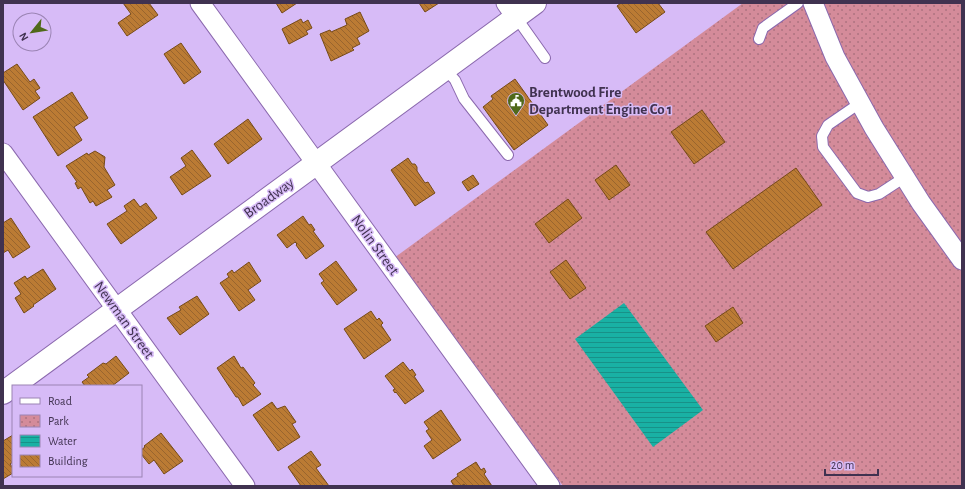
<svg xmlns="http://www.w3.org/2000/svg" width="965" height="489" font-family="'Alegreya Sans',sans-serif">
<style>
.park{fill:url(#park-dots)}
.water{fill:url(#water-rules)}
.building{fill:url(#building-back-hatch);stroke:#764a17}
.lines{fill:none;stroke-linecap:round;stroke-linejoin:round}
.service-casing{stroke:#8b69ae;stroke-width:12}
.minor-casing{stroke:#8b69ae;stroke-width:21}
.tertiary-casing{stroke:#8b69ae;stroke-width:24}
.service{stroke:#fff;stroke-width:10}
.minor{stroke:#fff;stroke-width:19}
.tertiary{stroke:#fff;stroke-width:22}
.labels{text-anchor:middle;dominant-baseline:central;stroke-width:3;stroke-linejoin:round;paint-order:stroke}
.poi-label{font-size:15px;font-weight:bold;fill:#403250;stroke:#d7bbf7;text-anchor:start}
.street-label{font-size:15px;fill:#403250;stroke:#d7bbf7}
</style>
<defs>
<pattern id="park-dots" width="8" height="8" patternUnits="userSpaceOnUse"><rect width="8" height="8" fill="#d48b9a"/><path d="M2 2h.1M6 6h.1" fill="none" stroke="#ad7280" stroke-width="1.8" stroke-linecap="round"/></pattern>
<pattern id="water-rules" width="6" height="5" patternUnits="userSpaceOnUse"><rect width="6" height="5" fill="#19b1a4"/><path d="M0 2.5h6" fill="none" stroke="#189188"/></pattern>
<pattern id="building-back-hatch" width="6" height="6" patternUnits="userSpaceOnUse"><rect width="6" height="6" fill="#bb7b34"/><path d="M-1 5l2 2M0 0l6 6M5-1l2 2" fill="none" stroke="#99652e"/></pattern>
</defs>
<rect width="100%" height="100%" fill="#d7bbf7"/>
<!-- park -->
<polygon class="park" points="743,3 962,3 962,486 563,486 394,258"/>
<!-- water -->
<polygon class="water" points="624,303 703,410 653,447 575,339"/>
<!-- building -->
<g class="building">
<polygon points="123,3 149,3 158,15 127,36 118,23 131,14"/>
<polygon points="276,3 297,3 282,13"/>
<polygon points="419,3 439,3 425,12"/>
<polygon points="621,3 658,3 665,12 636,33 617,6"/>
<polygon points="360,12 369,31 357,38 360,44 352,48 354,50 331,61 320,34 330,30 331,32 347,25 345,19"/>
<polygon points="301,19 303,23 308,20 312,28 306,31 308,34 289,44 282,29"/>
<polygon points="181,43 201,72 184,84 164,54"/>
<polygon points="17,64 30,82 34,79 40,88 35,91 40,98 23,110 3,80 3,73"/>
<polygon points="515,79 548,125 514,150 483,107 493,99 491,96"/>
<polygon points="72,92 88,118 74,127 82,140 58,156 33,117"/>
<polygon points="702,110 725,142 694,164 671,132"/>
<polygon points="248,119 262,139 228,164 214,144"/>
<polygon points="192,150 211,176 182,195 170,177 186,166 181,158"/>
<polygon points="95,151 105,157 104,167 115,185 107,190 112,197 96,206 93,201 90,203 81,187 78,189 75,183 77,182 66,166 87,153 88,155"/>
<polygon points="408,158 412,164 415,164 417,167 417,171 425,183 428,182 435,193 415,206 391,170"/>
<polygon points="616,165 630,185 609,200 595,180"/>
<polygon points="796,168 822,205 733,269 706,232"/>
<polygon points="473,175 479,184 468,191 462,182"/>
<polygon points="134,199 140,207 146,203 157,218 121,244 107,224 127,211 124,206"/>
<polygon points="568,199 582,218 549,243 535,224"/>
<polygon points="303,216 309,225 311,224 315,230 313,231 324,246 306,259 296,245 297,244 295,242 287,248 277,235"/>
<polygon points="11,218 30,247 13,258 8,250 3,253 3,223"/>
<polygon points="566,260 586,288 570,299 550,272"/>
<polygon points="336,261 357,290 337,305 321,283 324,281 319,274"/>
<polygon points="249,262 261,281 248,290 255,300 239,311 220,283 229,277 227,274 232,270 234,273"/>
<polygon points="43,269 56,289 33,305 34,306 24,313 15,298 21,294 14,283 25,276 27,279"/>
<polygon points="197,296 209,314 180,335 167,318 181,310 179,307"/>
<polygon points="733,307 743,323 716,342 705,326"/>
<polygon points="371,311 377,320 379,318 383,323 381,325 391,340 364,359 344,329"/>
<polygon points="116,356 129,373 112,386 85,386 82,382 89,377 87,375 103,363 106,364"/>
<polygon points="234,356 241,368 243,367 255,383 253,385 261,394 243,406 238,397 236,397 217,368"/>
<polygon points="403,362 410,371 412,369 416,375 414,376 424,391 405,404 396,392 395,393 393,390 395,389 385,376"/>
<polygon points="272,402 277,409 285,406 296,422 292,424 300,437 278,451 253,415"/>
<polygon points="441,410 461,440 433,459 424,446 432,440 426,431 429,429 424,422"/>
<polygon points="161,433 183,461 164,474 154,460 149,464 141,454 141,450 145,447 144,446"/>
<polygon points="13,435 13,462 10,464 13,468 13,473 3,479 3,441"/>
<polygon points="311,451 321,465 316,468 329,486 301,486 288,467"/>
<polygon points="476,462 481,470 484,468 486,472 484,474 492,486 465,486 464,484 461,486 454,486 451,481 458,476 457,474"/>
</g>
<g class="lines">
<defs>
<g id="service">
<polyline points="516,17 545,58"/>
<polyline points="759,39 763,28 798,3"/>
<polyline points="445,69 455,80 464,99 508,155"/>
<polyline points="860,103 828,125 822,136 823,147 857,193 868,197 879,194 905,177"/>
</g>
<g id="minor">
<polyline points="200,3 550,486"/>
<polyline points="506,3 516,17"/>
<polyline points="813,3 835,57 874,128 921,203 962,260"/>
<polyline points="3,153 245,486"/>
</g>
<polyline id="tertiary" points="3,393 535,3"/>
</defs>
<!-- service casing -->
<use href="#service" class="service-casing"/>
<!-- minor casing -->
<use href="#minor" class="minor-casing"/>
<!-- tertiary casing -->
<use href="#tertiary" class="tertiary-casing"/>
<!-- service -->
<use href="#service" class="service"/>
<!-- minor -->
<use href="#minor" class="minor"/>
<!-- tertiary -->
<use href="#tertiary" class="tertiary"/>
</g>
<!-- icons -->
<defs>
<symbol id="civic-pin" viewBox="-11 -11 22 30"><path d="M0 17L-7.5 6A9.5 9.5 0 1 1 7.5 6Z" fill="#50691a" stroke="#d7bbf7"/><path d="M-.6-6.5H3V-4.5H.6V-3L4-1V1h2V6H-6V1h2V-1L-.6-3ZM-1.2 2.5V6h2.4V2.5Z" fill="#fff"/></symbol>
</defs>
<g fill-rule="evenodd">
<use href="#civic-pin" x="506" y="91" width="20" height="27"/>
</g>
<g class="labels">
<!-- poi labels -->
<g class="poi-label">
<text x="529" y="92">Brentwood Fire<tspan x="529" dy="17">Department Engine Co 1</tspan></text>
</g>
<!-- street labels -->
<g class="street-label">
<text transform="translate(269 198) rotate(-36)">Broadway</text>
<text transform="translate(375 245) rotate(54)">Nolin Street</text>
<text transform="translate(124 320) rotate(54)">Newman Street</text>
</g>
</g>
<!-- border -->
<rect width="965" height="489" fill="none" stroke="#403250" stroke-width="8"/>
<!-- legend -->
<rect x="12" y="385" width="130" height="92" fill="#d7bbf7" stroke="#9b84b4"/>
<rect x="20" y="398" width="20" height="6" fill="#ffffff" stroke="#9b84b4"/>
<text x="48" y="405" font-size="12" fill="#403250">Road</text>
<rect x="20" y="415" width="20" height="12" fill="url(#park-dots)" stroke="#9b84b4"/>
<text x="48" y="425" font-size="12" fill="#403250">Park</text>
<rect x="20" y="435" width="20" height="12" fill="url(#water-rules)" stroke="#9b84b4"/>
<text x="48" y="445" font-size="12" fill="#403250">Water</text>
<rect x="20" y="455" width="20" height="12" fill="url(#building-back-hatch)" stroke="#9b84b4"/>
<text x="48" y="465" font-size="12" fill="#403250">Building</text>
<!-- north arrow -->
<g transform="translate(32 32) rotate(240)"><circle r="19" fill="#d7bbf7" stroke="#9b84b4"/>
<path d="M0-3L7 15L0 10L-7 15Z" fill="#50691a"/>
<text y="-6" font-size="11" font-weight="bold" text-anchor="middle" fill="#403250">N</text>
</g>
<!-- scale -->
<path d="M825 469v6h53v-6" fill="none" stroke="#403250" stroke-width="2"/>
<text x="831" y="469" font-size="12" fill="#403250" stroke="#d7bbf7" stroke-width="3" paint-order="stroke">20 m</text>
</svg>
